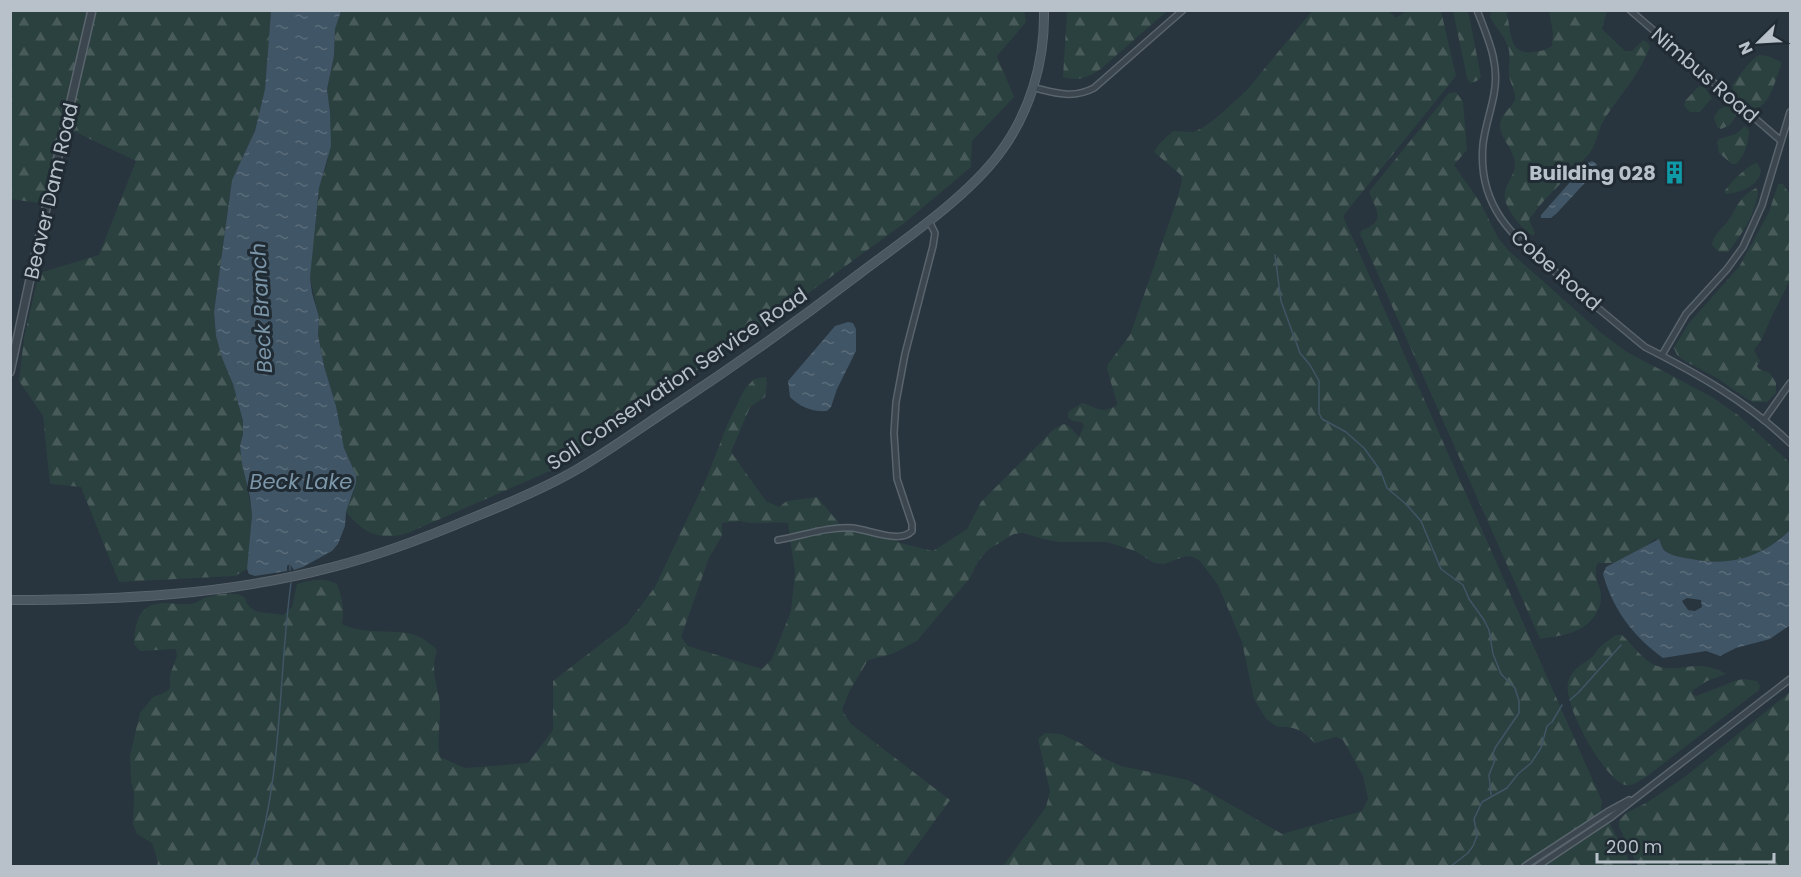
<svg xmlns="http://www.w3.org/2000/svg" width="1801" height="877" font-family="Poppins,sans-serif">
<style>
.forest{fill:url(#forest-firs);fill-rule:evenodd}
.water{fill:url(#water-ripples);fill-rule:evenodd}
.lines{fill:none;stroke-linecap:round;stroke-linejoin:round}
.stream{stroke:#405565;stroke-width:1.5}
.minor-casing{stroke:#59646c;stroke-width:8}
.tertiary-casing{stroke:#59646c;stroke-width:10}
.secondary-casing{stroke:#59646c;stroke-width:10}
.minor{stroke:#3c464e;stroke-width:5}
.tertiary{stroke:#3c464e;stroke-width:7}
.secondary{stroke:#4a5660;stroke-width:8}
.labels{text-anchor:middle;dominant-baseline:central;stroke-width:6;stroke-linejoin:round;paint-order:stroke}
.street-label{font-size:20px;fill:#b8c1c9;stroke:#202b33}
.poi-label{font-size:20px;font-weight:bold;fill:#b8c1c9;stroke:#202b33;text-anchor:end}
.water-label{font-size:21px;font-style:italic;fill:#7c96a9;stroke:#202b33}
</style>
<defs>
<pattern id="forest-firs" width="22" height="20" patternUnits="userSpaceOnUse" patternTransform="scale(1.5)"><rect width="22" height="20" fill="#2b413f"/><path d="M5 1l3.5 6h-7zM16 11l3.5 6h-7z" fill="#485b59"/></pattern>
<pattern id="water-ripples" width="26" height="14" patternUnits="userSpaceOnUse" patternTransform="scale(1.5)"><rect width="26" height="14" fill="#405565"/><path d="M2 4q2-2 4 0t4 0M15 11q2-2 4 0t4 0" fill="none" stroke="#5a6c7a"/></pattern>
</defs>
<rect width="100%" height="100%" fill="#28343e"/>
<!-- forest -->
<g class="forest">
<path d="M341,10H1024L1026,22L997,56L1014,97L972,141L971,167L903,224L791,306L550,471L408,533C380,541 364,534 346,512L354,491L356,475L344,448L336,406L324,366L318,335L319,317L310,278L319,188L328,159L330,112L327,89L334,56L335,29Z"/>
<polygon points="11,11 87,11 45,204 11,199"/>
<polygon points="92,11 271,11 265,89 255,131 232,180 214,312 216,336 222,358 233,384 243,421 243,434 240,446 252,515 247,569 235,576 119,582 81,487 50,484 43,416 19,381 24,338 39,273 99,255 136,161 65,127"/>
<path d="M1067,11V10L1167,11L1102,68C1090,77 1078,82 1063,77Z"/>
<path d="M1312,11H1389L1396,18L1406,11H1441L1456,76L1343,216L1602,801L1600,817L1525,866H1003L1046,807L1050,791L1038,739L1045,733L1061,734L1080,743L1099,756L1121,766L1188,780L1282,834L1362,811L1368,799L1363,776L1343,740L1336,737L1315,743C1301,730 1298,727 1278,727L1266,719L1254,699L1242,642L1218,585L1200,561L1193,557L1186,556L1164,564L1154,563L1135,551L1107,542H1059L1043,539L1023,533L1014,534L989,549L978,561L970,578L917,641L892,654L868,660L849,692L842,710L851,724L950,800L902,866H157L158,861L152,843L137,834L133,824L134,793L131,782L130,755L140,713L153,697L166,692L170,688V675L177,656L176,649L140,651L134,644C135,632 135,617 145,609C160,598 175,606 191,604C196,603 200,600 204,598C214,594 238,590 245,598C250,616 266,611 283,615L292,607L297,584C312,580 323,577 337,584C342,598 345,609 342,624C368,637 399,626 422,638C427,641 433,646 437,650C429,677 440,685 440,710C440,726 437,741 440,757L465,768L528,763L553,730V681L627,624L655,587L707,477L728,423L744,390L754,379L766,377L767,384L765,397L750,407L731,452L766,501L779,507L787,501L817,497L843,528L879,533L900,543L933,551L967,529L981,502L1054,429L1064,424L1069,426L1079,437L1084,426L1081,422L1073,421L1068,418V412L1082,403C1097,407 1099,414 1116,406L1117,403L1107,369L1108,364L1130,335L1176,203L1182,180L1181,175L1154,152L1159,144L1173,131L1194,132L1202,128L1215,119L1246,91ZM740,521C755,526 772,521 788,523L795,573L791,611L772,659L762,669L688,646L681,637L709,558L722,536V523Z"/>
<polygon points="1453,11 1467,11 1469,15 1481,77 1477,81 1470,83 1467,78"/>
<path d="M1491,11H1506C1512,29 1507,56 1534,52C1541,51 1546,50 1552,46L1553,33L1549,11H1607L1602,29L1625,51H1632L1643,40L1648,43L1650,47C1640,74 1620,95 1605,118C1597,130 1598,144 1588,155C1569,177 1547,194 1531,217L1529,220L1535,233L1533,236C1523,230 1501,205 1505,192C1508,179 1518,172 1514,158C1511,146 1499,137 1500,124C1502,112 1516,105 1515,97C1515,90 1510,83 1509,75C1508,64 1512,55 1507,44C1503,34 1495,27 1490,17Z"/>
<path d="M1759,55L1768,56L1781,62V66C1775,80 1771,103 1756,109L1735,97L1732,85C1741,75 1747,62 1759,55Z"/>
<polygon points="1699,86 1705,88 1712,98 1700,112 1690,112 1684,106 1685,101"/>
<path d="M1456,92L1463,102L1467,150L1454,165L1480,202L1498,238L1509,251L1600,332L1627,352L1712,397L1738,415L1790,463V530C1764,556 1731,567 1695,560C1686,558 1675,557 1667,552C1661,548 1662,543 1655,539L1645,547L1614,563H1598C1593,572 1597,580 1600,589C1602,598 1601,605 1597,612C1585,634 1563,635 1540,639L1360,234L1362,230C1386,221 1377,212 1369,192L1449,93Z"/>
<polygon points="1727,106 1735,109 1736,116 1730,125 1721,129 1717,127 1714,117 1719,109"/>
<path d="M1745,126L1749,130C1749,142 1745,156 1736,164H1732L1719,153L1717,142L1719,139L1736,134Z"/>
<path d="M1757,163L1761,170C1760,186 1739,193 1726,194L1724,192C1730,183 1747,165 1757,163Z"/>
<polygon points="1778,184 1783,184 1790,195 1790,280 1770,320 1762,339 1754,350 1760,361 1757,366 1759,369 1770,373 1776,383 1776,393 1767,402 1753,402 1747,399 1717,378 1683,360 1677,355 1674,348 1689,323 1739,267 1769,212"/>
<path d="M1756,188L1758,192C1756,213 1741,236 1728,252H1719L1712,245C1713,234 1722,229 1728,221C1736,208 1741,195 1756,188Z"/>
<path d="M1616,635H1622C1634,646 1645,664 1661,667C1686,672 1698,658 1726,674L1707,681L1693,690L1692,694L1696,696L1735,681L1743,679L1757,681L1760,686L1759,690L1646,777C1640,780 1633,787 1625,785C1604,779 1563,705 1568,683C1571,669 1582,665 1592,657C1596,654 1597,649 1601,646C1605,642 1611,639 1616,635Z"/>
<polygon points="1790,692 1790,866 1638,866 1619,827 1619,821 1626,813 1648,802 1686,776"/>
<polygon points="1608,820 1632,866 1538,866"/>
</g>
<!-- water -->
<g class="water">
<polygon points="271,11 341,11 335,29 334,56 327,89 330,112 331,146 319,188 310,278 312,293 319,317 318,335 324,366 336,406 344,448 356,475 356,483 346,512 345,526 338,544 332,551 303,567 294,570 290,564 287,566 287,571 255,576 249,574 247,569 252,515 250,497 242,464 240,446 243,434 243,421 233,384 222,358 216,336 214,312 232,180 255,131 265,89"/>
<polygon points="1592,161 1597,164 1594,173 1557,213 1551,218 1541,218 1541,215 1586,164"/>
<path d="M848,322L853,323L856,329V351L837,389L831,407L827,411C812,412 800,407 790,397L788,381L835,326Z"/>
<path d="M1790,530V625L1770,639L1736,648L1720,656L1706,651L1663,658C1633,636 1613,610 1603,574L1606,567L1659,539C1661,543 1661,547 1665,551C1672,556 1683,558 1692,559C1729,567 1763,557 1790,530ZM1687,598L1701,600L1702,607L1695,611L1688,610L1682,601Z"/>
</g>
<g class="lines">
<!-- stream -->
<g class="stream">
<polyline points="1275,255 1281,301 1300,353 1310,365 1319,381 1319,413 1322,419 1346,432 1364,448 1380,470 1387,488 1406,504 1421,521 1441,569 1463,585 1469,599 1484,620 1489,630 1493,654 1501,674 1515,688 1519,701 1519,713 1495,748 1493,754 1495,760 1489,775 1491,795"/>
<polyline points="290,562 290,570"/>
<polyline points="1570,700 1578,693 1621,645"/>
<path d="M254,866C283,775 278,678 291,583"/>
<polyline points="1451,866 1468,853 1473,846 1477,836 1474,819 1482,802 1507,788 1518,774 1531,763 1541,748 1547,726 1552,722 1562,705"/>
</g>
<defs>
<g id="minor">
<path d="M1477,10C1488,39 1500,63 1494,94C1491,111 1485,127 1483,144C1477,209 1515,238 1560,276C1584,297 1609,317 1634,338L1645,347C1696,373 1748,402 1790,443"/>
<polyline points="1630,10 1780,140"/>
<path d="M1035,88C1056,93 1073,99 1094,88L1183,10"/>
<polyline points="1662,355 1686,314 1727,269 1743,247 1762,205 1790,112"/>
<polyline points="1764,420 1790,383"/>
<path d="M778,540C802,536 829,526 853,528C870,530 900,544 912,531V524L897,479L894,433L896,402L905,354L933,246L935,233L929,221"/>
<polyline points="1525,866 1607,812 1629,800"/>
<polyline points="1538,866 1610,818 1790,679"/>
</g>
<polyline id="tertiary" points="10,372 35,256 92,10"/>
<path id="secondary" d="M10,600C119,600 227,595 333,567C380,555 427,537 472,518C507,504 543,489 576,470C609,451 640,428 672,407C736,365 798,321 859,274C904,240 966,198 999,154C1030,113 1045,62 1044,10"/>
</defs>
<!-- minor casing -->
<use href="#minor" class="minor-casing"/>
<!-- tertiary casing -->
<use href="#tertiary" class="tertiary-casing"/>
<!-- secondary casing -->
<use href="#secondary" class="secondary-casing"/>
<!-- minor -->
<use href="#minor" class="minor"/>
<!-- tertiary -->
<use href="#tertiary" class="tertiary"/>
<!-- secondary -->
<use href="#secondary" class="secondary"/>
</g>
<!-- icons -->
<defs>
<symbol id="building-bare" viewBox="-9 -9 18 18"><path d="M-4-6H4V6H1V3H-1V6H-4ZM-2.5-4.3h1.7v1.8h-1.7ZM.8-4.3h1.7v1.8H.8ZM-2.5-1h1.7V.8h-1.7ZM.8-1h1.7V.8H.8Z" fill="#0f9aa8" stroke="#202b33" stroke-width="2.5" paint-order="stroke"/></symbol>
</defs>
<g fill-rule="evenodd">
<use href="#building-bare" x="1658" y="156" width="33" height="33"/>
</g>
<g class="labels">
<!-- street labels -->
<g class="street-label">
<text transform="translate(1705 75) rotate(41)">Nimbus Road</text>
<text transform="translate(51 191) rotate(-77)">Beaver Dam Road</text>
<text transform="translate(1556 270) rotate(41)">Cobe Road</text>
<text transform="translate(677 379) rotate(-34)">Soil Conservation Service Road</text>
</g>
<!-- poi labels -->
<g class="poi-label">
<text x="1656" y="173">Building 028</text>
</g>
<!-- water labels -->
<g class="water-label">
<text transform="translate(261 308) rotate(-93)">Beck Branch</text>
<text x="301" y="481">Beck Lake</text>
</g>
</g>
<!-- border -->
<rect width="1801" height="877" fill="none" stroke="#b8c1c9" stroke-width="24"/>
<!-- north arrow -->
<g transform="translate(1759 42) rotate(246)" stroke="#202b33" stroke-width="4.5" paint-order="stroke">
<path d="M0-4.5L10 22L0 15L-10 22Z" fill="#b8c1c9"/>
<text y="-9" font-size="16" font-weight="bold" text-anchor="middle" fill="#b8c1c9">N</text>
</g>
<!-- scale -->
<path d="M1597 853v9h177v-9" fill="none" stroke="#b8c1c9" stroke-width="3"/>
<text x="1606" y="853" font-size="18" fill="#b8c1c9" stroke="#202b33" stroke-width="4.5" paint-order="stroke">200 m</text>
</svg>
